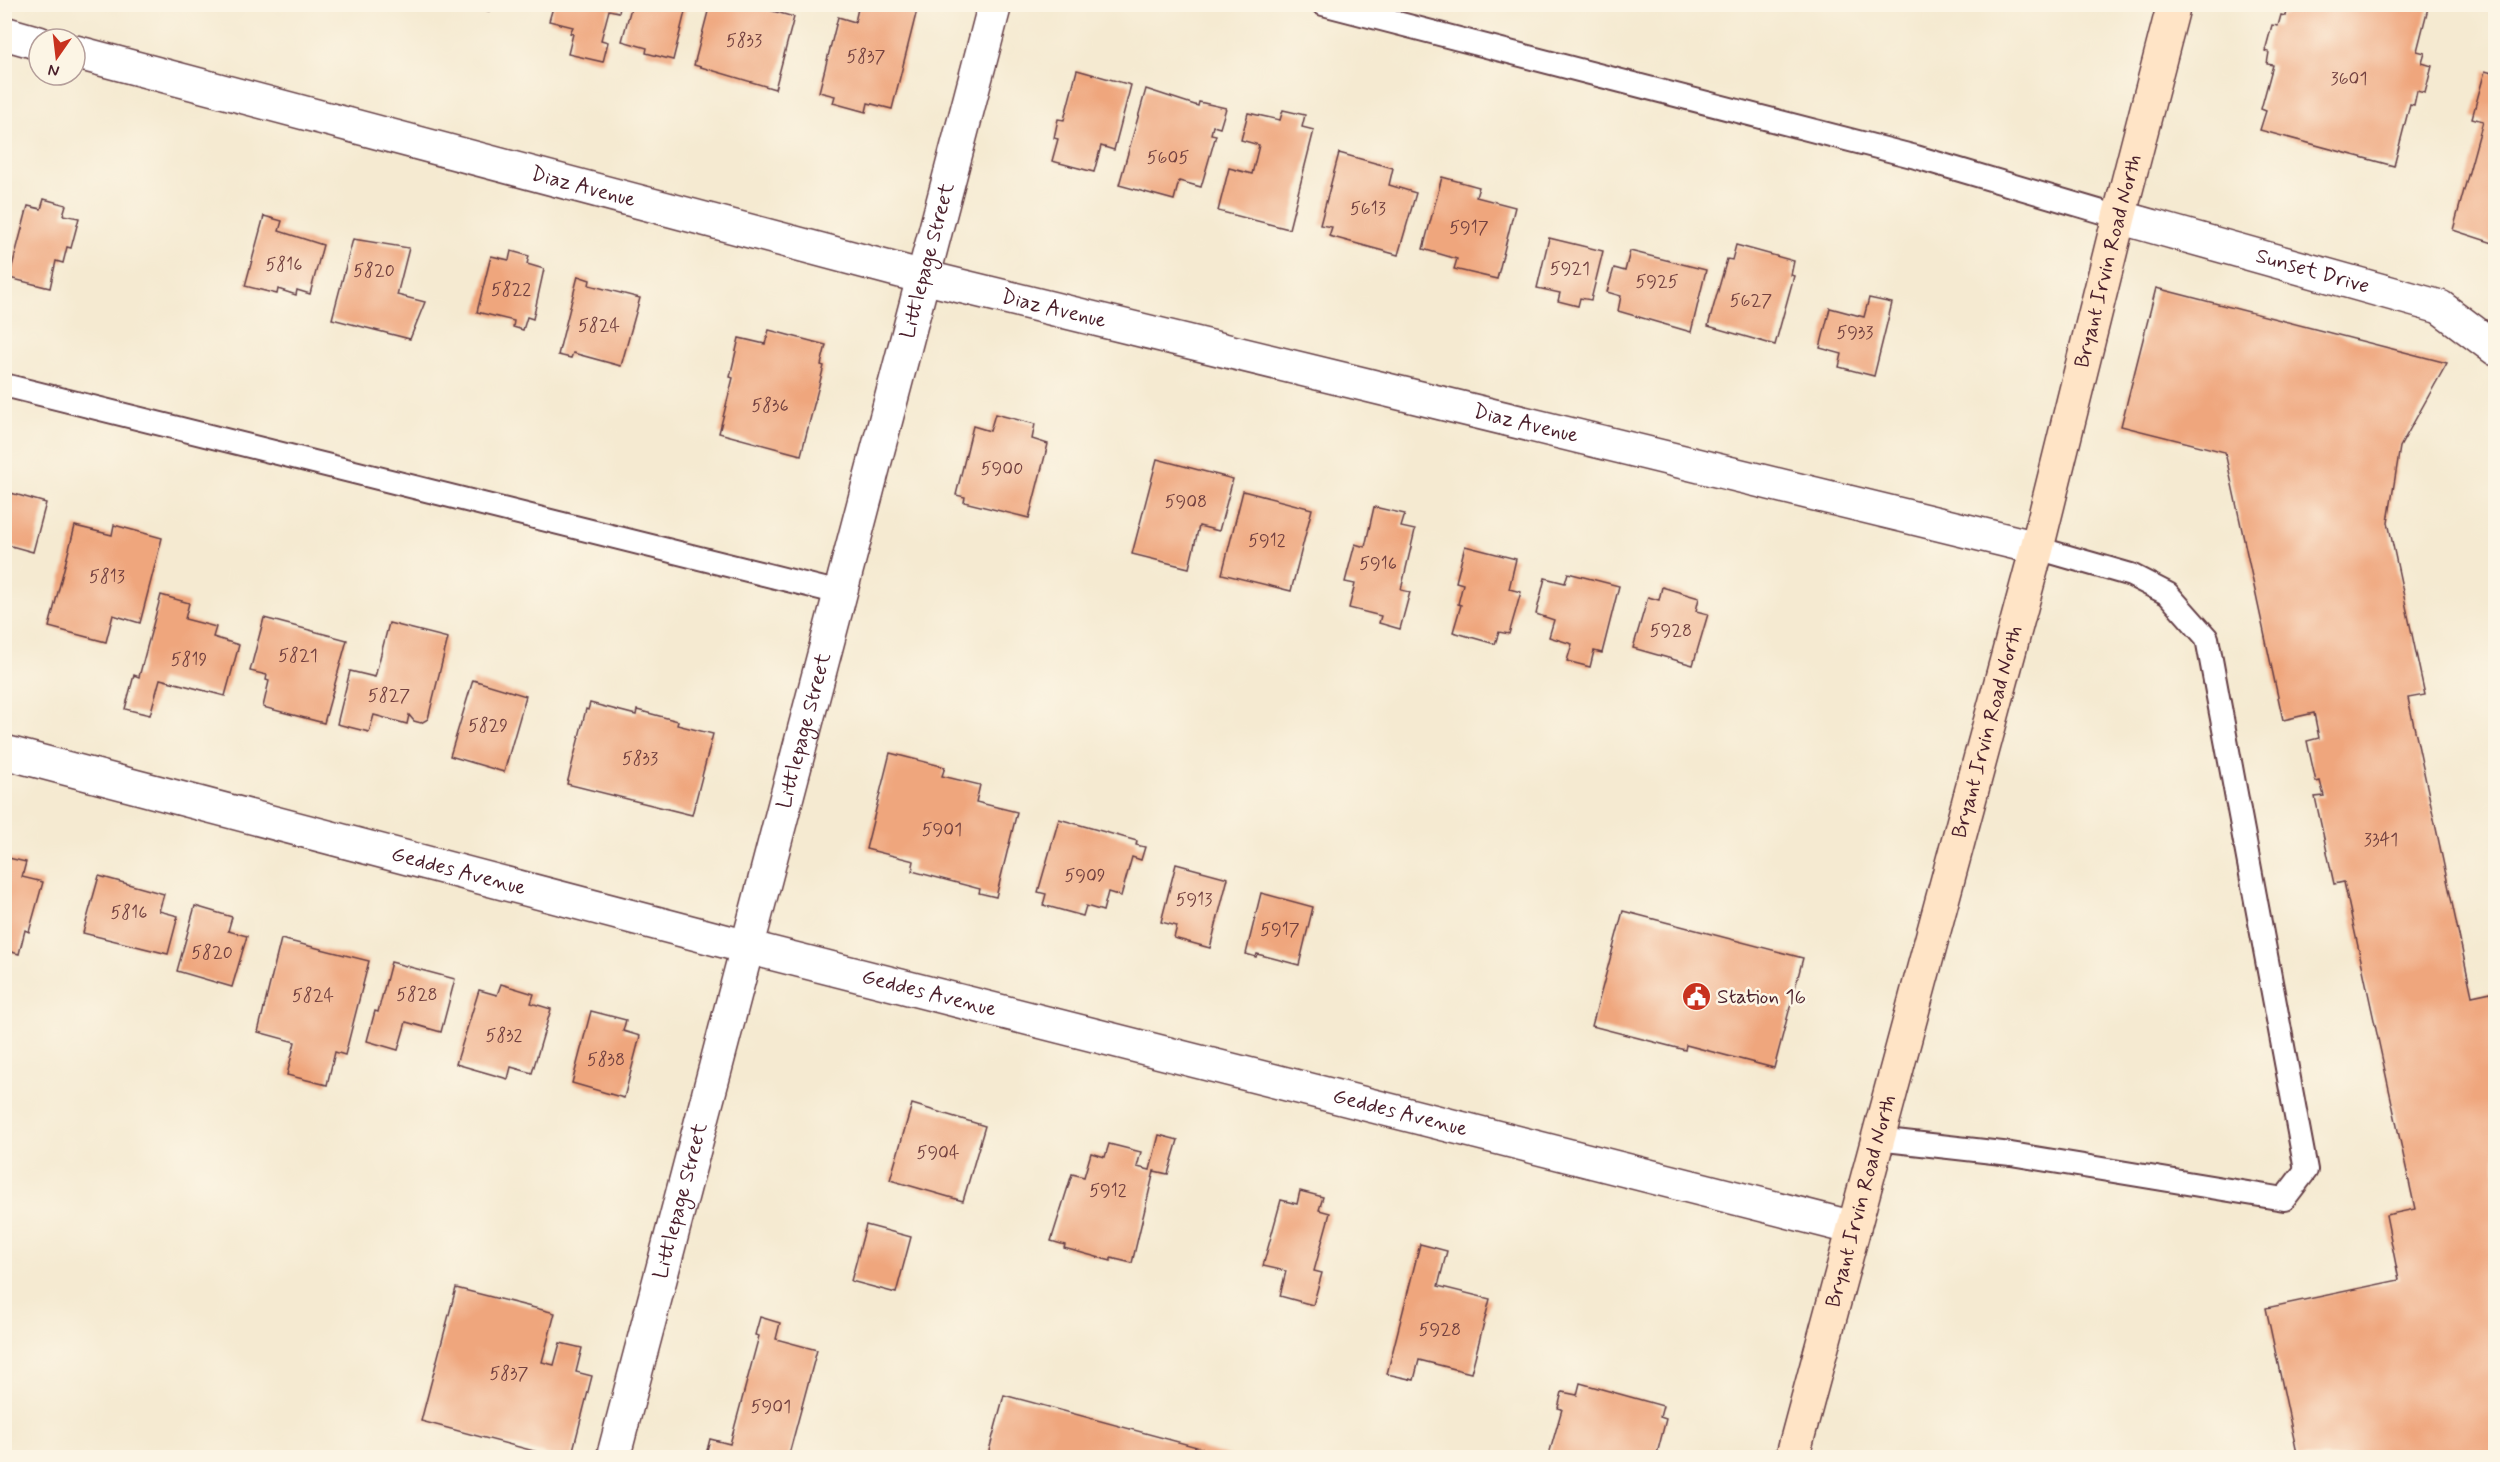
<svg xmlns="http://www.w3.org/2000/svg" width="2500" height="1462" font-family="Mynerve,sans-serif">
<style>
.building{fill:#efa67d}
.lines{fill:none;stroke-linecap:round;stroke-linejoin:round}
.lane-casing{stroke:#643d44;stroke-width:26}
.street-casing{stroke:#643d44;stroke-width:36}
.secondary-casing{stroke:#643d44;stroke-width:36}
.lane{stroke:#fff;stroke-width:22}
.street{stroke:#fff;stroke-width:33}
.secondary{stroke:#ffe4c6;stroke-width:33}
.labels{text-anchor:middle;dominant-baseline:central;stroke-width:5;stroke-linejoin:round;paint-order:stroke}
.number-label{font-size:18px;fill:#734140}
.street-label{font-size:21px;fill:#4a1f2b;stroke:#fcf5e5}
.poi-label{font-size:21px;fill:#4a1f2b;stroke:#fcf5e5;text-anchor:start}
</style>
<rect width="100%" height="100%" fill="#fcf5e5"/>
<filter id="ink" filterUnits="userSpaceOnUse"><feTurbulence type="fractalNoise" baseFrequency=".0167" numOctaves="2"/><feDisplacementMap in="SourceGraphic" scale="12" xChannelSelector="R" yChannelSelector="G"/><feConvolveMatrix kernelMatrix="1 2 1 2 8 2 1 2 1" color-interpolation-filters="sRGB"/></filter>
<filter id="wash" filterUnits="userSpaceOnUse"><feTurbulence type="fractalNoise" baseFrequency=".008" numOctaves="4" result="noise"/><feDisplacementMap in="SourceGraphic" scale="24" xChannelSelector="R" yChannelSelector="G"/><feGaussianBlur stdDeviation="1.35" result="paint"/><feColorMatrix in="noise" values="0 0 0 0 0 0 0 0 0 0 0 0 0 0 0 0 0 1.4 0 .05"/><feComposite in="paint" operator="in"/></filter>
<g filter="url(#wash)">
<rect width="100%" height="100%" fill="#f5ead1"/>
<g id="blocks">
<!-- building -->
<g class="building">
<polygon points="554,4 621,4 619,12 609,10 601,40 608,42 603,62 568,54 573,34 570,33 573,27 549,21"/>
<polygon points="632,4 687,4 673,60 646,53 647,48 622,41"/>
<polygon points="710,4 764,4 762,8 794,17 775,89 694,65"/>
<polygon points="859,4 918,6 892,109 868,103 866,112 833,103 835,96 819,92 838,17 855,22"/>
<polygon points="2288,4 2429,4 2417,51 2425,53 2422,63 2432,66 2425,93 2417,91 2414,105 2410,104 2394,166 2260,130 2266,111 2261,109 2273,65 2267,64 2269,52 2265,51 2272,25 2278,26 2281,15 2285,16"/>
<polygon points="465,5 491,5 489,11"/>
<polygon points="1077,70 1131,85 1114,150 1101,146 1094,172 1052,161 1058,139 1054,138 1058,119 1064,120"/>
<polygon points="2485,71 2496,74 2496,244 2453,230 2483,121 2472,118"/>
<polygon points="1146,89 1198,106 1199,102 1226,108 1220,128 1213,126 1211,134 1216,135 1201,187 1179,181 1174,200 1119,185"/>
<polygon points="1283,110 1305,115 1302,127 1314,130 1289,229 1218,211 1229,168 1252,174 1259,145 1241,140 1248,113 1280,120"/>
<polygon points="1339,153 1393,168 1389,185 1416,193 1398,255 1329,236 1332,227 1320,225"/>
<polygon points="1442,177 1479,187 1476,197 1515,207 1497,279 1454,269 1457,259 1423,249"/>
<polygon points="44,199 66,205 63,215 79,218 71,248 67,247 63,263 56,261 50,288 9,278 28,206 41,209"/>
<polygon points="264,216 282,221 279,231 323,245 310,294 297,290 296,295 278,289 277,294 245,286"/>
<polygon points="1549,238 1603,251 1591,300 1580,298 1578,306 1558,301 1560,293 1537,288"/>
<polygon points="353,239 409,248 397,295 425,302 410,339 332,319"/>
<polygon points="1736,245 1794,261 1791,275 1794,276 1775,345 1708,326 1727,259 1732,260"/>
<polygon points="511,251 529,256 527,264 544,269 533,319 527,317 523,330 513,327 514,321 477,312 491,256 509,260"/>
<polygon points="1630,251 1706,270 1691,332 1618,311 1621,296 1607,292 1614,268 1625,271"/>
<polygon points="578,276 590,280 589,285 640,298 621,366 573,353 571,358 558,355"/>
<polygon points="2156,288 2447,363 2400,447 2388,522 2425,695 2408,698 2472,996 2491,992 2496,1013 2496,1458 2298,1458 2266,1308 2399,1280 2386,1215 2415,1209 2344,882 2334,884 2315,797 2324,796 2320,781 2316,782 2307,741 2319,738 2314,713 2283,720 2225,452 2121,426"/>
<polygon points="1869,298 1892,303 1874,376 1839,367 1842,354 1820,348 1830,308 1864,317"/>
<polygon points="769,330 826,345 821,365 824,366 801,455 719,433 733,378 730,377 739,338 765,344"/>
<polygon points="995,414 1035,424 1032,439 1048,444 1029,518 964,502 965,497 956,495 973,426 990,431"/>
<polygon points="1157,459 1233,479 1219,531 1199,526 1189,568 1132,554"/>
<polygon points="4,491 46,503 33,552 4,544 7,530 4,530"/>
<polygon points="1243,491 1312,509 1291,591 1222,574"/>
<polygon points="1374,507 1405,514 1401,527 1415,530 1401,590 1410,592 1400,629 1379,623 1381,616 1349,608 1355,584 1345,582 1355,544 1365,547"/>
<polygon points="114,525 162,538 140,623 113,615 106,642 49,627 75,526 112,535"/>
<polygon points="1465,546 1516,559 1509,589 1521,592 1509,634 1499,632 1495,644 1453,632 1461,605 1458,604 1463,584 1456,582"/>
<polygon points="1568,573 1619,586 1602,653 1594,651 1590,667 1567,661 1572,644 1549,637 1554,620 1536,614 1545,578 1565,583"/>
<polygon points="1662,587 1699,598 1696,611 1708,614 1693,665 1633,648 1648,597 1659,600"/>
<polygon points="161,595 189,603 185,619 216,627 213,637 239,645 225,696 160,679 150,715 125,709 134,675 139,677"/>
<polygon points="264,618 347,640 324,723 263,707 269,681 266,680 267,675 250,671"/>
<polygon points="389,623 448,638 428,719 421,723 414,721 409,715 407,724 374,715 369,732 337,724 350,671 375,677"/>
<polygon points="473,680 526,696 504,772 450,756"/>
<polygon points="590,703 636,715 637,710 678,721 677,725 713,734 692,815 567,784 586,709 588,710"/>
<polygon points="890,753 945,767 942,776 980,785 976,802 1017,812 996,897 979,893 980,889 912,871 914,861 866,849"/>
<polygon points="1059,819 1137,841 1136,845 1145,847 1141,860 1132,857 1121,896 1108,892 1103,911 1086,906 1083,916 1043,905 1046,894 1038,892"/>
<polygon points="4,857 26,862 22,877 43,882 29,932 25,930 19,954 4,950"/>
<polygon points="1176,864 1228,878 1210,948 1174,938 1177,926 1161,922"/>
<polygon points="99,876 164,894 159,911 178,916 168,954 83,933"/>
<polygon points="1261,893 1313,907 1299,965 1257,954 1256,957 1246,954"/>
<polygon points="195,906 232,917 228,931 247,936 232,987 177,971"/>
<polygon points="1623,911 1803,958 1774,1068 1686,1045 1685,1050 1592,1026"/>
<polygon points="281,939 369,961 345,1055 335,1052 327,1085 287,1075 295,1042 258,1032"/>
<polygon points="391,962 455,979 441,1032 406,1022 398,1050 367,1041 375,1011 378,1012"/>
<polygon points="501,984 534,994 531,1003 551,1009 532,1073 511,1067 508,1079 456,1064 479,990 497,995"/>
<polygon points="591,1011 626,1020 623,1031 640,1036 624,1098 572,1083"/>
<polygon points="912,1104 985,1126 963,1201 890,1180"/>
<polygon points="1159,1135 1178,1140 1168,1174 1154,1171 1132,1263 1111,1258 1111,1261 1064,1248 1065,1245 1051,1241 1072,1174 1084,1177 1091,1153 1105,1157 1109,1144 1141,1152 1137,1167 1150,1170"/>
<polygon points="1300,1191 1323,1197 1319,1210 1330,1213 1314,1271 1322,1273 1313,1305 1280,1296 1286,1271 1263,1266 1281,1200 1297,1204"/>
<polygon points="866,1225 911,1237 896,1293 851,1281"/>
<polygon points="1420,1244 1447,1251 1438,1286 1490,1299 1471,1373 1419,1360 1414,1380 1387,1374"/>
<polygon points="456,1288 555,1313 542,1362 554,1365 560,1343 582,1348 576,1372 592,1376 571,1458 560,1458 421,1421"/>
<polygon points="760,1317 780,1323 776,1339 817,1350 788,1458 705,1458 710,1439 730,1444 759,1336 755,1335"/>
<polygon points="1580,1383 1663,1406 1660,1417 1666,1419 1656,1458 1548,1458 1562,1409 1558,1408 1562,1392 1577,1395"/>
<polygon points="1004,1395 1234,1457 1234,1458 987,1458"/>
</g>
</g>
</g>
<g filter="url(#ink)">
<use href="#blocks" fill-opacity="0" stroke="#643d44" stroke-width="1.5"/>
<g class="lines">
<defs>
<g id="lane">
<polyline points="1323,4 1916,157 2119,217"/>
<polyline points="4,385 840,593"/>
<polyline points="1877,1139 2011,1154 2284,1199 2306,1170 2207,638 2168,594 2131,575 2037,548"/>
</g>
<g id="street">
<polyline points="4,33 39,43"/>
<path id="s1" d="M75,52L923,277L2037,548"/>
<path id="s2" d="M2119,217L2440,307L2496,349"/>
<path id="s3" d="M4,752L747,947L1854,1228"/>
<path id="s4" d="M613,1458L995,4"/>
</g>
<g id="secondary">
<path id="s5" d="M1792,1458L2037,548L2119,217L2174,4"/>
</g>
</defs>
<!-- lane casing -->
<use href="#lane" class="lane-casing"/>
<!-- street casing -->
<use href="#street" class="street-casing"/>
<!-- secondary casing -->
<use href="#secondary" class="secondary-casing"/>
<!-- lane -->
<use href="#lane" class="lane"/>
<!-- street -->
<use href="#street" class="street"/>
<!-- secondary -->
<use href="#secondary" class="secondary"/>
</g>
</g>
<!-- icons -->
<defs>
<symbol id="civic-disc" viewBox="-11 -11 22 22"><circle r="9.5" fill="#c8321e" stroke="#fcf5e5"/><path d="M-.6-6.5H3V-4.5H.6V-3L4-1V1h2V6H-6V1h2V-1L-.6-3ZM-1.2 2.5V6h2.4V2.5Z" fill="#fff"/></symbol>
</defs>
<g fill-rule="evenodd">
<use href="#civic-disc" x="1680" y="980" width="33" height="33"/>
</g>
<g class="labels">
<!-- number labels -->
<g class="number-label">
<text x="744" y="41">5833</text>
<text x="866" y="57">5837</text>
<text x="2349" y="79">3601</text>
<text x="1168" y="158">5605</text>
<text x="1368" y="209">5613</text>
<text x="1469" y="228">5917</text>
<text x="284" y="265">5816</text>
<text x="1570" y="269">5921</text>
<text x="374" y="271">5820</text>
<text x="1657" y="282">5925</text>
<text x="511" y="290">5822</text>
<text x="1751" y="301">5627</text>
<text x="599" y="326">5824</text>
<text x="1855" y="333">5933</text>
<text x="770" y="406">5836</text>
<text x="1002" y="469">5900</text>
<text x="1186" y="502">5908</text>
<text x="1267" y="541">5912</text>
<text x="1378" y="564">5916</text>
<text x="107" y="577">5813</text>
<text x="1671" y="631">5928</text>
<text x="298" y="656">5821</text>
<text x="189" y="660">5819</text>
<text x="389" y="696">5827</text>
<text x="488" y="726">5829</text>
<text x="640" y="759">5833</text>
<text x="942" y="830">5901</text>
<text x="2381" y="840">3341</text>
<text x="1085" y="876">5909</text>
<text x="1194" y="900">5913</text>
<text x="129" y="913">5816</text>
<text x="1280" y="930">5917</text>
<text x="212" y="953">5820</text>
<text x="417" y="995">5828</text>
<text x="313" y="996">5824</text>
<text x="504" y="1036">5832</text>
<text x="606" y="1060">5838</text>
<text x="938" y="1153">5904</text>
<text x="1108" y="1191">5912</text>
<text x="1440" y="1330">5928</text>
<text x="509" y="1374">5837</text>
<text x="771" y="1407">5901</text>
</g>
<!-- street labels -->
<g class="street-label">
<text stroke="none"><textPath href="#s1" startOffset="526">Diaz Avenue</textPath></text>
<text stroke="none"><textPath href="#s4" startOffset="1238">Littlepage Street</textPath></text>
<text stroke="none"><textPath href="#s5" startOffset="1238">Bryant Irvin Road North</textPath></text>
<text stroke="none"><textPath href="#s2" startOffset="201">Sunset Drive</textPath></text>
<text stroke="none"><textPath href="#s1" startOffset="1012">Diaz Avenue</textPath></text>
<text stroke="none"><textPath href="#s1" startOffset="1498">Diaz Avenue</textPath></text>
<text stroke="none"><textPath href="#s4" startOffset="752">Littlepage Street</textPath></text>
<text stroke="none"><textPath href="#s5" startOffset="752">Bryant Irvin Road North</textPath></text>
<text stroke="none"><textPath href="#s3" startOffset="470">Geddes Avenue</textPath></text>
<text stroke="none"><textPath href="#s3" startOffset="956">Geddes Avenue</textPath></text>
<text stroke="none"><textPath href="#s3" startOffset="1442">Geddes Avenue</textPath></text>
<text stroke="none"><textPath href="#s4" startOffset="266">Littlepage Street</textPath></text>
<text stroke="none"><textPath href="#s5" startOffset="266">Bryant Irvin Road North</textPath></text>
</g>
<!-- poi labels -->
<g class="poi-label">
<text x="1717" y="997">Station 16</text>
</g>
</g>
<!-- margin -->
<rect width="2500" height="1462" fill="none" stroke="#fcf5e5" stroke-width="24"/>
<!-- north arrow -->
<g transform="translate(57 57) rotate(194)"><circle r="28" fill="#fcf5e5" stroke="#b59f9b" stroke-width="1.5"/>
<path d="M0-4.5L10 22L0 15L-10 22Z" fill="#c8321e"/>
<text y="-9" font-size="16" font-weight="bold" text-anchor="middle" fill="#4a1f2b">N</text>
</g>
</svg>
